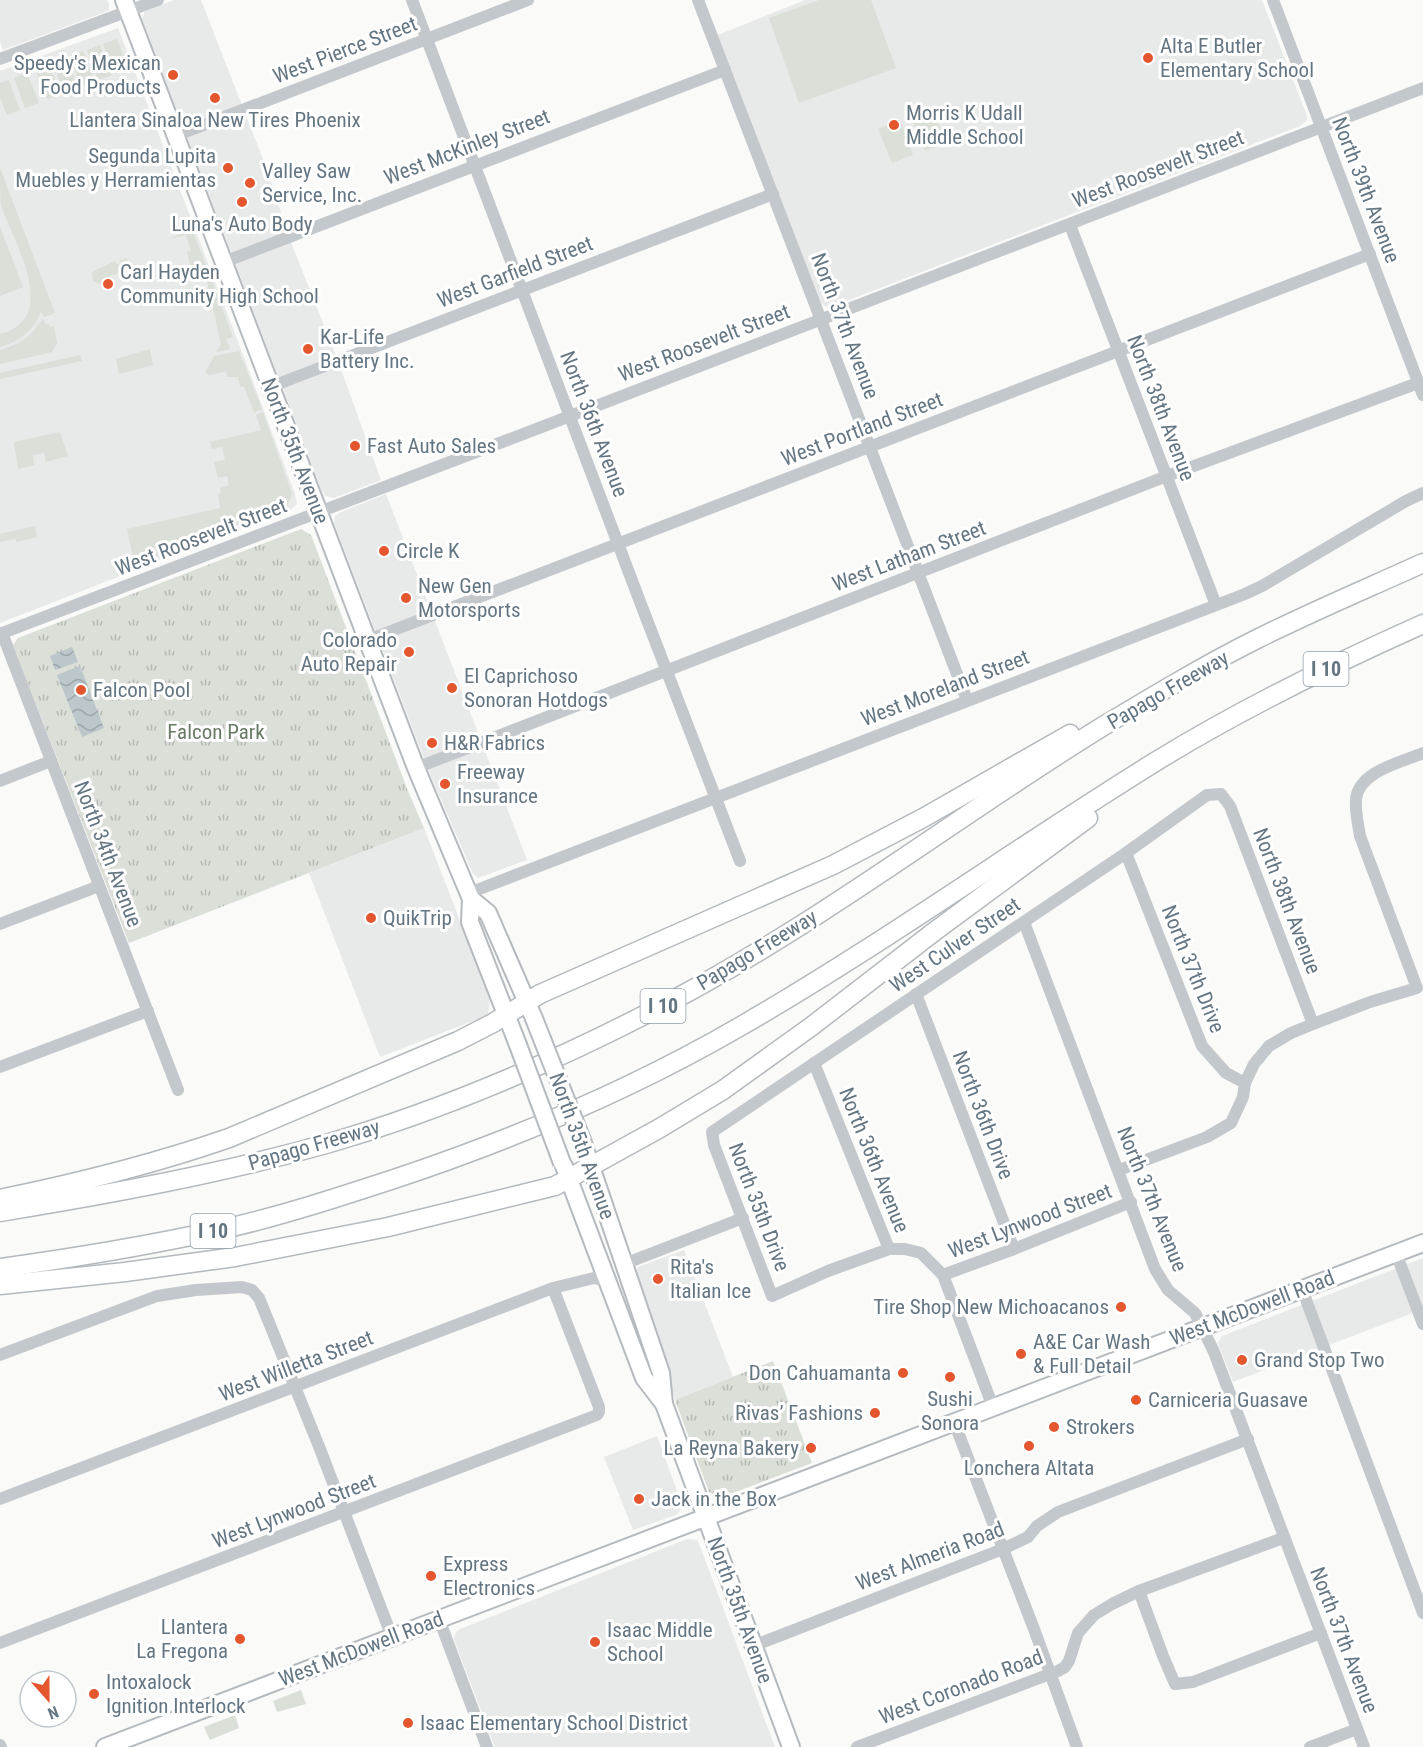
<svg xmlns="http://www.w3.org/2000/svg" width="1423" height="1747" font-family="'Roboto Condensed',sans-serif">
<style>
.built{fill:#e8e9e9}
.green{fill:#dadfd7}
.park{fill:url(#park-tufts)}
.water{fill:url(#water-waves)}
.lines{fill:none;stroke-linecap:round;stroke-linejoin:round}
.major-casing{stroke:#b5babe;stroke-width:20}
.highway-casing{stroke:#b4b9bd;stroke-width:21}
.minor{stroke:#c3c8cc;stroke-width:12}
.major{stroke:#fff;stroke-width:16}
.highway{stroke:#fff;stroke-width:18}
.major-bridge-casing{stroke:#b5babe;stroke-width:20;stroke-linecap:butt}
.major-bridge{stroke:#fff;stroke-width:16}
.poi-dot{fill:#e4572e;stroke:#fff;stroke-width:2}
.labels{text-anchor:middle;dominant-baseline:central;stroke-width:6;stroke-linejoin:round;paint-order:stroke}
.shield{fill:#fff;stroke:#939fa8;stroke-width:1.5}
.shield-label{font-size:20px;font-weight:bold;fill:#657683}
.poi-label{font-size:21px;fill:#657683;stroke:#fff;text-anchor:start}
.street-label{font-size:21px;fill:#657683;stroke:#fff}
.park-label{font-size:21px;fill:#687a64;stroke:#fff}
</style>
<defs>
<pattern id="park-tufts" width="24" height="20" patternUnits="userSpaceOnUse" patternTransform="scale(1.5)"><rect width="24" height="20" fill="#dadfd7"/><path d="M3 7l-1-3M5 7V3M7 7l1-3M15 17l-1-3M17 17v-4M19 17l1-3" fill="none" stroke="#b4b9b4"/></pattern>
<pattern id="water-waves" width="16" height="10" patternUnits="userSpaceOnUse" patternTransform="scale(1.5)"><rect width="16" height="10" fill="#bbc7cb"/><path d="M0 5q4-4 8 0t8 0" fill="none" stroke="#9ca6aa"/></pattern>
</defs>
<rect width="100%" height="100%" fill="#fafaf8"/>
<!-- built -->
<g class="built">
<polygon points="0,0 107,0 109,5 109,10 105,12 3,50 0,41"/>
<polygon points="174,0 201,0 268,172 289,237 338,361 381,480 334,498 325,496 322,491 142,19 145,11"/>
<polygon points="805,0 1262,0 1307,116 1307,120 1300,126 831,307 824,306 819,300 718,35"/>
<polygon points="118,28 239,344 295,494 297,504 292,509 0,623 0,71"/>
<polygon points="386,494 527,860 478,878 473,874 430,774 334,523 335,516 341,512"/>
<polygon points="424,828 490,998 488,1015 380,1057 309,873"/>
<polygon points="684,1250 733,1377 675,1400 634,1276 638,1267"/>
<polygon points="1423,1258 1423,1309 1233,1382 1218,1343 1222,1336"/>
<polygon points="657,1436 681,1502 682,1508 676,1515 633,1530 604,1457"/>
<polygon points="687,1539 697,1540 700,1546 775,1747 495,1747 456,1645 454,1639 456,1632 460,1629"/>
</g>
<!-- green -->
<g class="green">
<polygon points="819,0 871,0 896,68 799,103 769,18"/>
<polygon points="117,39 128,68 115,74 103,44"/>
<polygon points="100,45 112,75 98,80 87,50"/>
<polygon points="83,51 95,81 81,86 70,57"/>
<polygon points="66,58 78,88 64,93 53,63"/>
<polygon points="49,64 61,94 47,99 36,70"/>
<polygon points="27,73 39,103 25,108 14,78"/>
<polygon points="9,80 20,110 7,115 0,98 0,83"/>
<polygon points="933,108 946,143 925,151 911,117"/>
<polygon points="900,120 913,155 892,163 878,129"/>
<path d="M0,168L55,313L44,317L41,312C33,331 19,342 0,347V334C62,318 13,241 1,205C0,194 0,179 0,168Z"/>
<polygon points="0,227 23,287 0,296"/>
<polygon points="192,229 233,337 226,339 230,349 216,352 221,345 206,277 195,279 193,277 187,252 191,251 186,235 169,239"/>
<polygon points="127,258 130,271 111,275 104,283 100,284 93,281 92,273 94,271 115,261 117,264 121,263 120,260"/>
<path d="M44,319L45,324H49L50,327L54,326L57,343L52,352L0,364V350C11,347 22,342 31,334C36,329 38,323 44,319Z"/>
<polygon points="150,349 153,365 119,374 116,359"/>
<polygon points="239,351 262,409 254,413 244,386 240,387 238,377 227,377 226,371 210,375 205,373 214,356"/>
<polygon points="80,355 82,361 0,379 0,373"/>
<polygon points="263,412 292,494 287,506 137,564 133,557 127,529 220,508 218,494 221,493 220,488 229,485 227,476 218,478 214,462 225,460 222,447 212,449 210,442 261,430 256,415"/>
<polygon points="60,432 68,456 46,462 44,453 33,455 34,465 18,469 14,442"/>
<polygon points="35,526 37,537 17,542 15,539 0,542 0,534"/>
<polygon points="301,1690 306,1704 277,1712 273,1701"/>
<polygon points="235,1715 239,1728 210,1740 204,1727"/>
</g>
<!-- park -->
<g class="park">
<polygon points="301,529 311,535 408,791 424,828 129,943 13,645 18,638"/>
<polygon points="773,1361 812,1463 720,1498 709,1492 675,1400"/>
</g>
<!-- water -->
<g class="water">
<polygon points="72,647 78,662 55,670 50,656"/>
<polygon points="80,666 104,728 82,737 57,675"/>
</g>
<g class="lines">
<defs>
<g id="major">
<polyline points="124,0 416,768 471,899 470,922 518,1045"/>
<polyline points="471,899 488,913 532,1014"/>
<polyline points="582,1140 661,1373 664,1404 791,1747"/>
<polyline points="564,1166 644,1378 664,1404"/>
<polyline points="105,1747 1423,1243"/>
</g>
<g id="highway">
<path d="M0,1199C78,1183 154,1164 229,1138L458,1041L493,1023L540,994L833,865L923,818L1070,734"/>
<path d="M0,1212C110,1194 219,1174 326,1144C440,1111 550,1064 656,1009C814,928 954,818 1105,725C1155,695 1205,665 1257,639C1311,612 1368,588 1423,563"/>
<path d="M0,1268C73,1258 146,1246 219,1230C278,1217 336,1198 394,1179C514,1139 631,1090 741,1026C883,944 1016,848 1155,762C1241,709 1331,665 1423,624"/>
<polyline points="0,1285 125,1272 235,1257 388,1227 555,1186 660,1128 723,1090 812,1026 935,931 1088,818"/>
</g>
</defs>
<!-- major casing -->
<use href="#major" class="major-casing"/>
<!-- highway casing -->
<use href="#highway" class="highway-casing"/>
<!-- minor -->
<g class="minor">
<polyline points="412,0 642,607 740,861"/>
<polyline points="698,0 967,700"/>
<polyline points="1273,0 1423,395"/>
<polyline points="0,59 158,0"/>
<polyline points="175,136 528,0"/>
<polyline points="1070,225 1216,605"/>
<polyline points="224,262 725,70"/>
<polyline points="270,387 773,194"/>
<polyline points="2,633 178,1090"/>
<path d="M0,634C475,454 949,269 1423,88"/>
<polyline points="368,640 1370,254"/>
<polyline points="416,768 1167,476 1418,383"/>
<polyline points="0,781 51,761"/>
<polyline points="1126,853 1202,1046 1226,1073 1245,1083"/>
<polyline points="469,893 1245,594 1262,586 1406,501 1423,493"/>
<polyline points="1024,922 1155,1269 1168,1290 1195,1313 1214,1352 1364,1747"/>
<polyline points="0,924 99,886"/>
<polyline points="916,994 1014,1249"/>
<polyline points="814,1063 889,1249"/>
<polyline points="0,1067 148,1011"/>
<path d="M1119,1170L1207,1137L1231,1123L1243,1097L1245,1083L1254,1064L1269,1046L1291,1033L1313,1024L1370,1002L1417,988L1360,836C1358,824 1355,811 1356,799C1359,771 1402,762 1423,753"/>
<polyline points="1396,1253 1423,1324"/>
<polyline points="624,1264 743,1218"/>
<polyline points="943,1275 1014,1249 1131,1202"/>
<polyline points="1302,1289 1423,1613"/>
<polyline points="0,1355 157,1296 196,1290 242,1287 252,1290 259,1298 270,1325 320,1449 392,1637"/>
<polyline points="993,1407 943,1275 921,1253 905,1249 889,1249 828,1271 772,1296 714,1145 712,1132 1126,853 1207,795 1221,794 1230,806 1313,1024"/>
<polyline points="954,1422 1034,1629 1077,1747"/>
<polyline points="0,1499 553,1288 594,1278 607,1281"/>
<polyline points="1139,1591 1163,1656 1175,1684 1193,1682 1321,1633"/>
<polyline points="439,1619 487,1747"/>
<polyline points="0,1643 597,1415 599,1412 599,1407 553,1288"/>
<polyline points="753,1646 1003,1549 1028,1537 1037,1526 1058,1512 1248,1439"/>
<polyline points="0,1745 1,1747"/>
<polyline points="857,1747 1058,1671 1065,1667 1069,1661 1078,1633 1094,1615 1112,1604 1139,1591 1283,1538"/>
<polyline points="1310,1747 1357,1729"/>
</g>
<!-- major -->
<use href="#major" class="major"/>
<!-- highway -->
<use href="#highway" class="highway"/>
<defs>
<g id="major-bridge">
<polyline points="533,1016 582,1140"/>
<polyline points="518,1045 562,1163"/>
</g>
</defs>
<!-- major-bridge casing -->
<use href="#major-bridge" class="major-bridge-casing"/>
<!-- major-bridge -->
<use href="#major-bridge" class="major-bridge"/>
</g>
<!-- markers -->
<g class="poi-dot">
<circle cx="1148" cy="58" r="6"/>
<circle cx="173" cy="75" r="6"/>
<circle cx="215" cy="98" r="6"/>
<circle cx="894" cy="125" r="6"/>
<circle cx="228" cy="168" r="6"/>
<circle cx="250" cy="183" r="6"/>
<circle cx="242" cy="202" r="6"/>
<circle cx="108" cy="284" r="6"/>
<circle cx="308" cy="349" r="6"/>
<circle cx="355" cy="446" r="6"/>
<circle cx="384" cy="551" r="6"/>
<circle cx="406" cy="598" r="6"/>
<circle cx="409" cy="652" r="6"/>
<circle cx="452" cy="688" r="6"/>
<circle cx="81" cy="690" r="6"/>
<circle cx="432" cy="743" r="6"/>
<circle cx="445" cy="784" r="6"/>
<circle cx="371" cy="918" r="6"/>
<circle cx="658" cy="1279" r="6"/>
<circle cx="1121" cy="1307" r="6"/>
<circle cx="1021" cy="1354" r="6"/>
<circle cx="1242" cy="1360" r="6"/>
<circle cx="903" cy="1373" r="6"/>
<circle cx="950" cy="1377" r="6"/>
<circle cx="1136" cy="1400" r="6"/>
<circle cx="875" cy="1413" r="6"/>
<circle cx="1054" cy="1427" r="6"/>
<circle cx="1029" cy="1446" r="6"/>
<circle cx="811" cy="1448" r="6"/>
<circle cx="639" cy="1499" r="6"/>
<circle cx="431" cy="1576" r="6"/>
<circle cx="240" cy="1639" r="6"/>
<circle cx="595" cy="1642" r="6"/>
<circle cx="94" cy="1694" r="6"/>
<circle cx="408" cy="1723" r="6"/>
</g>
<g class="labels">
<!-- shield labels -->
<g class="shield">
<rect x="1303.5" y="652" width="45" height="34" rx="4.5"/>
<rect x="640.5" y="989" width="45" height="34" rx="4.5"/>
<rect x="190.5" y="1214" width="45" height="34" rx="4.5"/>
</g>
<g class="shield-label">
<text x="1326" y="669">I 10</text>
<text x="663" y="1006">I 10</text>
<text x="213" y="1231">I 10</text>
</g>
<!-- poi labels -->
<g class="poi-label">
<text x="1160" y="46">Alta E Butler<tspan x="1160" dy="24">Elementary School</tspan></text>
<text x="161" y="63" text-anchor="end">Speedy's Mexican<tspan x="161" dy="24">Food Products</tspan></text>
<text x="906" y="113">Morris K Udall<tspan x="906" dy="24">Middle School</tspan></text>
<text x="215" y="120" text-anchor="middle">Llantera Sinaloa New Tires Phoenix</text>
<text x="216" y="156" text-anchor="end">Segunda Lupita<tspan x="216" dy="24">Muebles y Herramientas</tspan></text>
<text x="262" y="171">Valley Saw<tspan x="262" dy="24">Service, Inc.</tspan></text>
<text x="242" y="224" text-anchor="middle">Luna's Auto Body</text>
<text x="120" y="272">Carl Hayden<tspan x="120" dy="24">Community High School</tspan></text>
<text x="320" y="337">Kar-Life<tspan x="320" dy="24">Battery Inc.</tspan></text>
<text x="367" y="446">Fast Auto Sales</text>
<text x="396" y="551">Circle K</text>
<text x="418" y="586">New Gen<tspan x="418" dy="24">Motorsports</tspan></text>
<text x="397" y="640" text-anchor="end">Colorado<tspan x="397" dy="24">Auto Repair</tspan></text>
<text x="464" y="676">El Caprichoso<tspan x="464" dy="24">Sonoran Hotdogs</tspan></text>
<text x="93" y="690">Falcon Pool</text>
<text x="444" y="743">H&amp;R Fabrics</text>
<text x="457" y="772">Freeway<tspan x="457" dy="24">Insurance</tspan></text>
<text x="383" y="918">QuikTrip</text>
<text x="670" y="1267">Rita's<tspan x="670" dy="24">Italian Ice</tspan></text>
<text x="1109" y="1307" text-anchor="end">Tire Shop New Michoacanos</text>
<text x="1033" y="1342">A&amp;E Car Wash<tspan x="1033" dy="24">&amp; Full Detail</tspan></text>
<text x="1254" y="1360">Grand Stop Two</text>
<text x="891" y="1373" text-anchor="end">Don Cahuamanta</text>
<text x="950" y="1399" text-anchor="middle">Sushi<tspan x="950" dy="24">Sonora</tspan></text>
<text x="1148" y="1400">Carniceria Guasave</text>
<text x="863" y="1413" text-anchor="end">Rivas’ Fashions</text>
<text x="1066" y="1427">Strokers</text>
<text x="799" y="1448" text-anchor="end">La Reyna Bakery</text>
<text x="1029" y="1468" text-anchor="middle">Lonchera Altata</text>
<text x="651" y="1499">Jack in the Box</text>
<text x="443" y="1564">Express<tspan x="443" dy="24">Electronics</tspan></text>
<text x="228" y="1627" text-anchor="end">Llantera<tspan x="228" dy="24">La Fregona</tspan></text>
<text x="607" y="1630">Isaac Middle<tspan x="607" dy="24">School</tspan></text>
<text x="106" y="1682">Intoxalock<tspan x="106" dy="24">Ignition Interlock</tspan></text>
<text x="420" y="1723">Isaac Elementary School District</text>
</g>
<!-- street labels -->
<g class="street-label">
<text transform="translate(345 50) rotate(-21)">West Pierce Street</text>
<text transform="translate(467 147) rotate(-21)">West McKinley Street</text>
<text transform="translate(1158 169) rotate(-21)">West Roosevelt Street</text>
<text transform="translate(1366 190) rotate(69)">North 39th Avenue</text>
<text transform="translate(515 272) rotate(-21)">West Garfield Street</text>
<text transform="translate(845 326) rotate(69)">North 37th Avenue</text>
<text transform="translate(704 343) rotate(-21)">West Roosevelt Street</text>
<text transform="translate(1161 408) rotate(69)">North 38th Avenue</text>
<text transform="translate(594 424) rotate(69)">North 36th Avenue</text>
<text transform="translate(862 429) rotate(-21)">West Portland Street</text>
<text transform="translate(295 451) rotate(69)">North 35th Avenue</text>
<text transform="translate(201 537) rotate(-21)">West Roosevelt Street</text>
<text transform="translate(909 556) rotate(-21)">West Latham Street</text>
<text transform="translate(945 688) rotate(-21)">West Moreland Street</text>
<text transform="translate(1168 690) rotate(-30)">Papago Freeway</text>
<text transform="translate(108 854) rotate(69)">North 34th Avenue</text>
<text transform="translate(1287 901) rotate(69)">North 38th Avenue</text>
<text transform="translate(955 945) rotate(-34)">West Culver Street</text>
<text transform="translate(757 950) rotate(-31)">Papago Freeway</text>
<text transform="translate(1193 969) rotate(68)">North 37th Drive</text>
<text transform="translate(983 1115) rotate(69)">North 36th Drive</text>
<text transform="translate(314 1145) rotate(-16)">Papago Freeway</text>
<text transform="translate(582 1146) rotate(70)">North 35th Avenue</text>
<text transform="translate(874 1160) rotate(68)">North 36th Avenue</text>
<text transform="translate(1152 1199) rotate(68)">North 37th Avenue</text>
<text transform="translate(759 1207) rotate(69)">North 35th Drive</text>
<text transform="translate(1030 1221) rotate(-21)">West Lynwood Street</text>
<text transform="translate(1252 1308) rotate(-21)">West McDowell Road</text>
<text transform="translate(296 1366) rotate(-21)">West Willetta Street</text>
<text transform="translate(294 1511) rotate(-21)">West Lynwood Street</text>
<text transform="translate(930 1556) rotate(-21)">West Almeria Road</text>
<text transform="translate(740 1610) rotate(70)">North 35th Avenue</text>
<text transform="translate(1344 1640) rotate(69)">North 37th Avenue</text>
<text transform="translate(361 1649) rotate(-21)">West McDowell Road</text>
<text transform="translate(961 1687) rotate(-21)">West Coronado Road</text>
</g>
<!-- park labels -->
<g class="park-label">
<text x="216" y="732">Falcon Park</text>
</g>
</g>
<!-- north arrow -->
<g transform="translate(48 1699) rotate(159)"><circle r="28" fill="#ffffff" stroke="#c1c8cd" stroke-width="1.5"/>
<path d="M0-4.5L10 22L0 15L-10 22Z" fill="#e4572e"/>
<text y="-9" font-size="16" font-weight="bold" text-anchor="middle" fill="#657683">N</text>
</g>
</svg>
